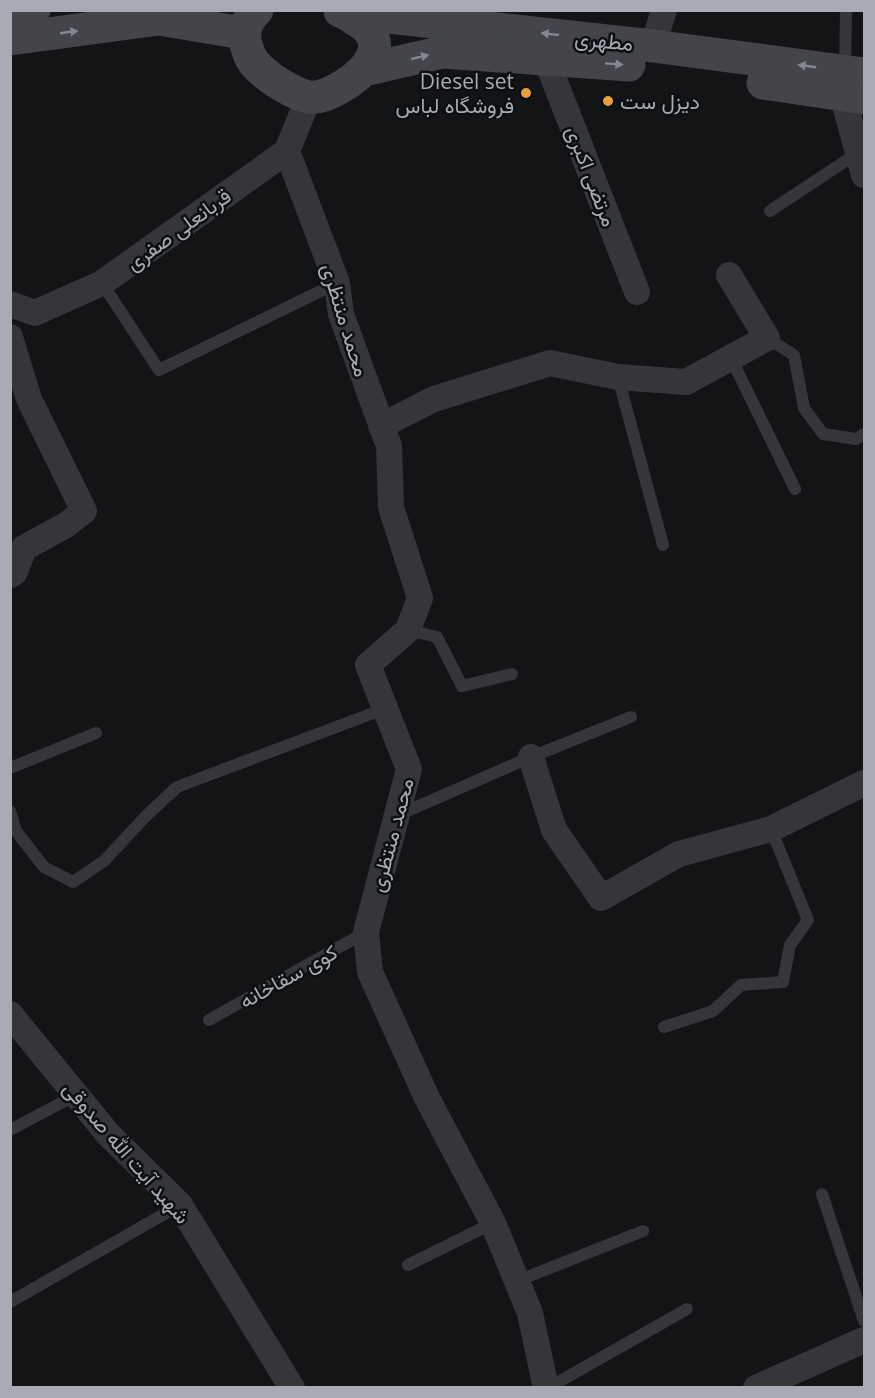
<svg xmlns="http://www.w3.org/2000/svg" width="875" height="1398" font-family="'Open Sans',Vazirmatn,sans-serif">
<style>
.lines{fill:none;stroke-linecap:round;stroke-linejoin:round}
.service{stroke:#35363a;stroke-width:12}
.minor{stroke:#35363a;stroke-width:26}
.secondary{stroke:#43454a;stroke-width:33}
.oneway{fill:#838790}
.poi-dot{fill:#e7a039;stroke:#0e0f10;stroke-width:2}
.labels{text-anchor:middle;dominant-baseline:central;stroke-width:5;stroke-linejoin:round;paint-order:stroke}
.street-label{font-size:21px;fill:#a6abb5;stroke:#0e0f10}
.poi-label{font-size:21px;fill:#a6abb5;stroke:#0e0f10;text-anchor:end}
</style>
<rect width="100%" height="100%" fill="#131415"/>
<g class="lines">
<!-- service -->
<g class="service">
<polyline points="845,69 846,10"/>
<polyline points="770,211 859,152"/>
<polyline points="102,283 159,370 337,283"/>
<polyline points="767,338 794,355 804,408 823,434 856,439 864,434"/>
<polyline points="731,358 795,489"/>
<polyline points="618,377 663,545"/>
<polyline points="408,630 437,637 462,686 512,674"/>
<polyline points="10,768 96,733"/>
<polyline points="10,811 16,831 44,867 73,882 104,861 146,816 177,787 384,709"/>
<polyline points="398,815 531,757 631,717"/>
<polyline points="209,1020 366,932"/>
<polyline points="664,1027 713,1011 741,985 783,982 790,945 808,920 771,829"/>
<polyline points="10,1130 76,1095"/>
<polyline points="822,1194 864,1321"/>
<polyline points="408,1265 493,1223"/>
<polyline points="517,1281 643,1231"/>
<polyline points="10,1302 180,1205"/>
<polyline points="548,1388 687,1309"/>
</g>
<!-- minor -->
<g class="minor">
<polyline points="653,46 664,10"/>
<polyline points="546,59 637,292"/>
<polyline points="842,94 864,175"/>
<polyline points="287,151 337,283 341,314 389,446 391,507 420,598 408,630 368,665 409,769 366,932 370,972 427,1098 493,1223 530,1313 546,1388"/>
<polyline points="10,304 35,313 102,283 287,151 309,97"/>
<polyline points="10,337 29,399 84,511 66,525 24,548 15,572 10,575"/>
<polyline points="381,426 434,399 550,363 618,377 686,382 767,338 729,275"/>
<polyline points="531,757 554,830 601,898 679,854 771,829 864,783"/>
<polyline points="10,1014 108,1134 180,1205 292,1388"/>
<polyline points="756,1388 864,1340"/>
</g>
<!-- secondary -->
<g class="secondary">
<path d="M257,10C242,25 242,37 250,56C254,66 267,75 275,81C285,87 297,95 309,97C321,99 332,92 343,86C369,70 392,41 356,20C351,16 346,13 340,11"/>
<polyline points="343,12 653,46 864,74"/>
<polyline points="10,13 34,10"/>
<polyline points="10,39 159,19 243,33"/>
<polyline points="364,70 443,52 629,65"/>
<polyline points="763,83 864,98"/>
</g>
</g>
<!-- one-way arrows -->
<defs><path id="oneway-solid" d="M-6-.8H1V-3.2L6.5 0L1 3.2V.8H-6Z" transform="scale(1.5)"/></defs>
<g class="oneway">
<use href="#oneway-solid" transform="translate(69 32) rotate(-8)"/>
<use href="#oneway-solid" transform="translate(550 34) rotate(-174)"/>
<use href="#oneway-solid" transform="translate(420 57) rotate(-13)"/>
<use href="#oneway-solid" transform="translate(614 64) rotate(4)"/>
<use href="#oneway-solid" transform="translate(807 66) rotate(-172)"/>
</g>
<!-- markers -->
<g class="poi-dot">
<circle cx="526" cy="93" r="6"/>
<circle cx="608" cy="101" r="6"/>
</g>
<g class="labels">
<!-- street labels -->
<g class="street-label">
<text transform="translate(604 40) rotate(6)">مطهری</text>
<text transform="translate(592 176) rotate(69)">مرتضی اکبری</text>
<text transform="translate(178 229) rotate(-36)">قربانعلی صفری</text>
<text transform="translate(346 320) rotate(73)">محمد منتظری</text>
<text transform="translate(391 835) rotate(-75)">محمد منتظری</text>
<text transform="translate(288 976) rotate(-29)">کوی سقاخانه</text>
<text transform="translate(127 1152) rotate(49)">شهید آیت الله صدوقی</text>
</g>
<!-- poi labels -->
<g class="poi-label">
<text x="514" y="81">Diesel set<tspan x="514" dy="24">فروشگاه لباس</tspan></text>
<text x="620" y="101" text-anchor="start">دیزل ست</text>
</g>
</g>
<!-- border -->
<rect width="875" height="1398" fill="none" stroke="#a6abb5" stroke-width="24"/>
</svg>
